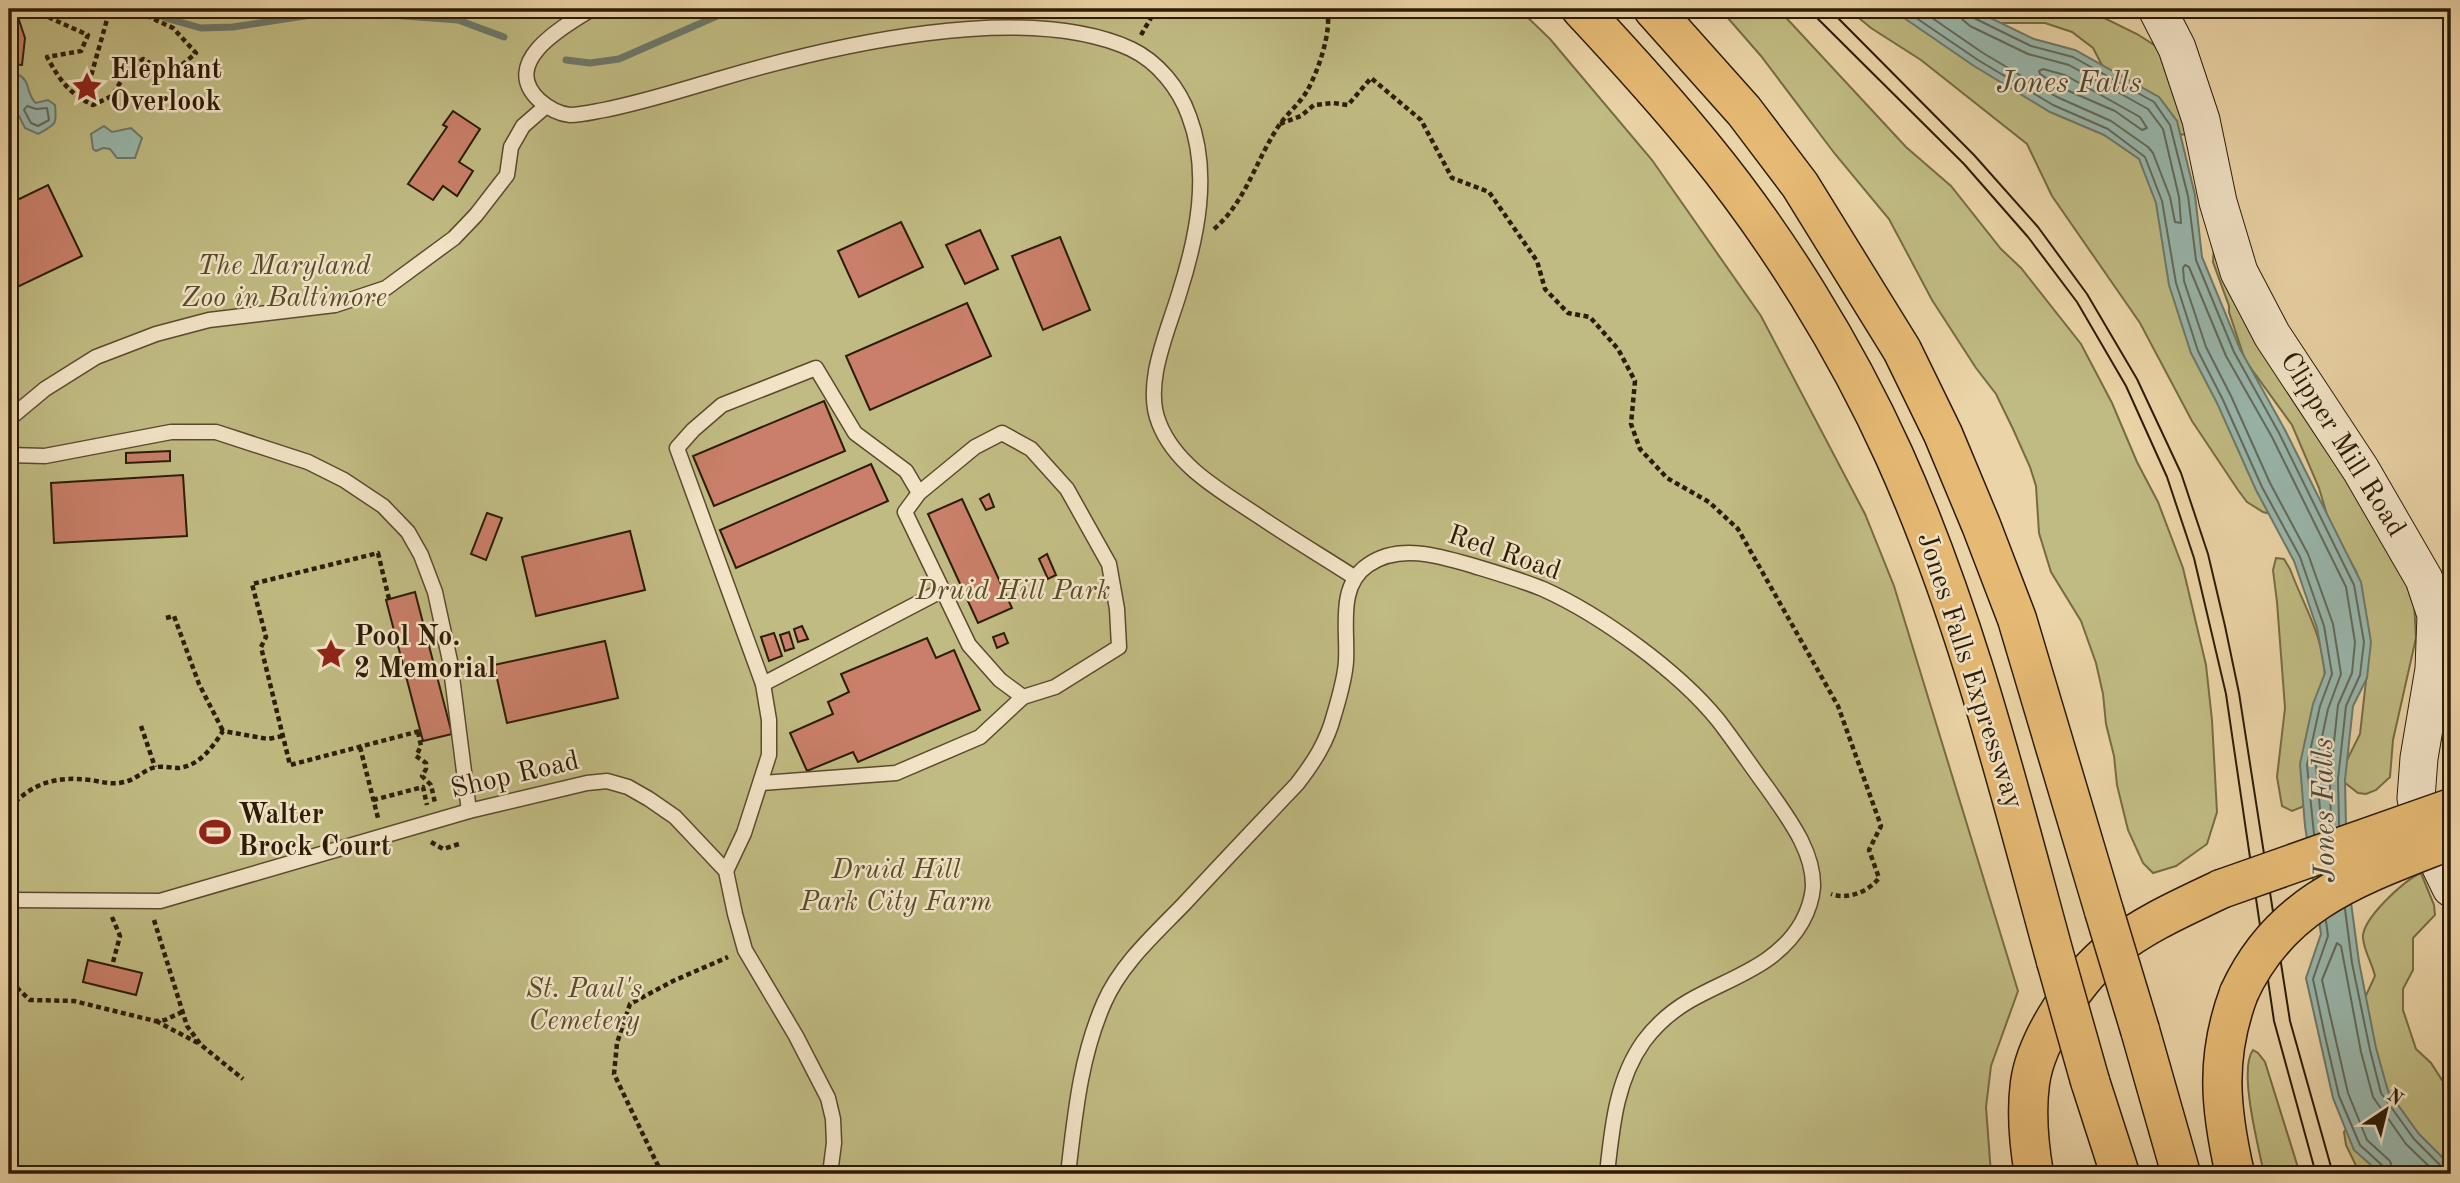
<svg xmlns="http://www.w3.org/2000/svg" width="2460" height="1183" font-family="'Old Standard TT',serif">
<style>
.green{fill:#c0bb82;stroke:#766c44;stroke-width:2}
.water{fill:#99b7ad;stroke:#6d796a;stroke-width:2}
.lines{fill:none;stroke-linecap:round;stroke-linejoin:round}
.shore{stroke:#626a5a;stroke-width:2}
.stream{stroke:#6d796a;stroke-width:7}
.building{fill:#c97f69;stroke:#2c1c06;stroke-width:2}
.lane-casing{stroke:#5c4a2e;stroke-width:17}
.secondary-casing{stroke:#2c1c06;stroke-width:39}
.highway-casing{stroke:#2c1c06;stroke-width:41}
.path{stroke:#2c1c06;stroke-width:4.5;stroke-dasharray:5 3.5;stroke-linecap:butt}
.lane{stroke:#f2e3c6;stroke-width:14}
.secondary{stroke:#f2e3c6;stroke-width:37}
.highway{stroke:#e6ba74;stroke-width:38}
.tram{stroke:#2c1c06;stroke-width:2}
.highway-bridge-casing{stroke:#2c1c06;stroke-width:41;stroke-linecap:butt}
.highway-bridge{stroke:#e6ba74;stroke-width:38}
.labels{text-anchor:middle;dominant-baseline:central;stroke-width:5;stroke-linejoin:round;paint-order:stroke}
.poi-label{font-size:28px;font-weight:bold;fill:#2c1c06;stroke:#f2e3c6;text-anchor:start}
.park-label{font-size:28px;font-style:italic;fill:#584c2b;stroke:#f2e3c6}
.street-label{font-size:28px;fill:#2c1c06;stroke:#f2e3c6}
.water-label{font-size:30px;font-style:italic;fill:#4d4a38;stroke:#f2e3c6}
</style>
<rect width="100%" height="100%" fill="#ebd4a7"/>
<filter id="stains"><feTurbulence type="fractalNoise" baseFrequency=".00286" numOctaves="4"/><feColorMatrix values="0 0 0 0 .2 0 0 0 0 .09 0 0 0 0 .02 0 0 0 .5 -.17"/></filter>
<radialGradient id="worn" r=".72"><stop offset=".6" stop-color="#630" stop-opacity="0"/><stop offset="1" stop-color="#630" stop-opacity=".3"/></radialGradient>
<!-- green -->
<g class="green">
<polygon points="9,9 1519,9 1550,39 1652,160 1761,316 1865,514 1894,586 2018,991 1991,1066 1986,1107 1991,1174 9,1174"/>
<polygon points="1720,9 1778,9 1906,147 1951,186 2001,249 2021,268 2081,344 2112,403 2137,462 2158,502 2183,568 2206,665 2212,720 2217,812 2207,844 2176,866 2153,873 2143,863 2128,830 2117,785 2114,756 2106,724 2103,694 2096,663 2081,621 2051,572 2039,533 2036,486 2030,467 2013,429 1996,394 1976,368 1932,300 1889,219 1835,154 1761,56"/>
<polygon points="1848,9 1919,9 2129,128 2278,516 2263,512 2247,502 2238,490 2192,421 2140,323 2052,196 2027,144 1921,60 1871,28"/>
<polygon points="1963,9 2086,9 2137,34 2162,50 2194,133 2172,136 2105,71 2093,48 2072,32 2045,23 2000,23"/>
<polygon points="2214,246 2374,507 2414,602 2416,638 2393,740 2390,777 2376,790 2366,794 2358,793 2344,782 2345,764 2360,734 2368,663 2357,573 2330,525 2319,488 2292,425 2245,360 2229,312 2229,306 2213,262"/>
<path d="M2276,558L2284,559L2290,569C2305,609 2323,634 2325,678L2308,800L2302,807L2292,811L2282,806L2277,777L2285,708L2277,602L2273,570Z"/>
<path d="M2421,873L2434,905L2435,915L2413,938V970L2403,989V1010L2416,1049L2431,1063L2451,1094V1174L2394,1126L2362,1004L2375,976C2372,963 2364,951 2363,938C2361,920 2405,879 2421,873Z"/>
<path d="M2253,1050L2258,1053L2265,1062L2300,1174H2264C2259,1149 2238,1070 2253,1050Z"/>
<polygon points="2348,1127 2383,1174 2360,1174 2346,1145 2344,1132"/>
</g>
<!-- water -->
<g class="water">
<polygon points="1891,9 1972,9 2034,39 2075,50 2159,97 2177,121 2195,195 2202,257 2240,349 2285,430 2361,582 2371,642 2367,678 2353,706 2345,780 2347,873 2359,962 2376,1048 2388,1091 2419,1134 2451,1166 2451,1174 2381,1174 2354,1150 2333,1098 2306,978 2321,934 2305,826 2300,764 2313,704 2325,673 2317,628 2294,561 2256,490 2217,403 2191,353 2169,285 2156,203 2139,159 2104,135 2050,112 1974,66"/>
<path d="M19,75C31,81 26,95 36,103L48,100L55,105C57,125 56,124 38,134L25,128L19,116L9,110V78Z"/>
<polygon points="104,126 112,132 131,128 142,138 135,158 117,158 110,149 103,148 96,151 93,149 91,134"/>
</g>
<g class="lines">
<!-- shore -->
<g class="shore">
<polyline points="1903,9 1978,60 2053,105 2108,129 2145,157 2162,201 2176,283 2198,351 2223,400 2262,487 2300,557 2324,626 2332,674 2320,706 2307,765 2314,834"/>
<polyline points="1919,9 1983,53 2057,97 2111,121 2148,147 2153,153 2170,197 2175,222 2181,223 2179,197 2163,129 2148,109 2069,65 2028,54 1970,26 1962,19 1960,9"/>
<polyline points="1969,9 1970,14 1974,18 2031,46 2073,57 2154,102 2170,125 2188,196 2196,260 2234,352 2279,433 2354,585 2364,642 2360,675 2346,706 2338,779 2339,825"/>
<polygon points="2043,69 2065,75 2140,117 2147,128 2142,130 2115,111 2062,88 2040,74 2039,71"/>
<polygon points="27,106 36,109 47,108 49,120 38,126 31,123 24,110"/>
<polyline points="2322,831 2316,765 2328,709 2341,674 2333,624 2308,554 2270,483 2231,396 2206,347 2184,281 2183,268 2185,265 2189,267 2226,356 2272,437 2346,587 2355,642 2352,673 2338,705 2330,779 2331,828"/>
<polyline points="2345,909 2352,963 2370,1050 2381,1093 2414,1139 2444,1169 2451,1171"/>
<polyline points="2326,921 2328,936 2313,979 2325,1036 2339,1096 2360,1145 2384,1167 2385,1174"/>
<polyline points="2394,1174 2390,1161 2367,1140 2348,1093 2322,980 2337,943 2341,946 2361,1052 2373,1097 2406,1144 2437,1174"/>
</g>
<!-- stream -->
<g class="stream">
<polyline points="144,9 169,19 201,28 233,27 337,11 458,20 504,37"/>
<polyline points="566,60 590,63 619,59 733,9"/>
</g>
</g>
<!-- building -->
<g class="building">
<polygon points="17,14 25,38 22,65 9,64 9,16"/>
<polygon points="453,111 480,129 459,162 473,171 457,196 443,186 433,200 408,184 447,127 443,125"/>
<polygon points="48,185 82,256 9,291 9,204"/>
<polygon points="901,222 923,267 859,297 838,251"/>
<polygon points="980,230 998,269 965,284 946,245"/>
<polygon points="1060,237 1090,310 1043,330 1012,256"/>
<polygon points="967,303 991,356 870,410 846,356"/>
<polygon points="824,401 845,451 714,506 693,456"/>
<polygon points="170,451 170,461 126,463 126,453"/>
<polygon points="871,464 888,501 736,568 720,530"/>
<polygon points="183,475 187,536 54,543 51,483"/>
<polygon points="989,494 994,507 986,510 980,499"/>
<polygon points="962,499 1012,608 978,623 928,514"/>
<polygon points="487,513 502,518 486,560 471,554"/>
<polygon points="630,531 645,590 536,616 522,557"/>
<polygon points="1047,554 1056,575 1048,579 1039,559"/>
<polygon points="415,592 452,734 423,741 386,600"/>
<polygon points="802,626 808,639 798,642 794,629"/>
<polygon points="789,632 794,648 785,651 780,635"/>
<polygon points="774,633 782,656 769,661 761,637"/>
<polygon points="1004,633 1008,643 997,648 993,637"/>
<polygon points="927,638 936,658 954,650 980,710 858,762 853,752 807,771 790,733 833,714 828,702 849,692 841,674"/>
<polygon points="605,641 618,698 507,723 494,665"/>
<polygon points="88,960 142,973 136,995 83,982"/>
</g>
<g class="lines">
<defs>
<g id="lane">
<path d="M592,9C564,26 499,62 539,100C547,107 559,114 570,115C581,115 593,112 604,110C644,102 681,90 719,79C830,46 1023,0 1131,49C1158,62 1179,88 1189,116C1211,173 1197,238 1179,294C1168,331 1143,384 1159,423C1176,467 1223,492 1260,517C1291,538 1323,557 1354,577"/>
<polyline points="9,419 45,389 96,357 156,334 209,320 335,305 386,288 454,238 476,215 507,175 511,147 523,126 546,106"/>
<polyline points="9,455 45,456 171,432 216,432 308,462 344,480 383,506 408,532 421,555 435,592 450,661 469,811"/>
<polyline points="763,684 943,590"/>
<polyline points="761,783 896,773 980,737 1023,697"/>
<polyline points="726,871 744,833 769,755 769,720 763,684 677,448 693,430 722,405 816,368 855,433 906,471 919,493 905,512 969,645 1000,680 1023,697 1055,687 1119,647 1117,609 1109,564 1067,489 1031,449 1002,433 975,447 919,493"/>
<polyline points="9,900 160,901 469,811 587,783 607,781 628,787 649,799 675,817 726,871 735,914 745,950 796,1036 828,1098 833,1119 834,1143 830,1174"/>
<path d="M1068,1174C1075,1115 1080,1058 1104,1003C1121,964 1155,934 1184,904C1221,864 1259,824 1297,784C1314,762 1327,742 1334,715C1339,698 1345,679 1346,661C1348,629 1337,586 1368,565C1399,543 1440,556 1474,566C1497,573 1521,580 1543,589C1601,615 1678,671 1718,720C1735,742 1751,766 1768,789C1788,818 1814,851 1813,887C1812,900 1808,911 1802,922C1777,966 1731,977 1689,1001C1672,1011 1656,1025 1644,1041C1616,1080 1612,1128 1607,1174"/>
</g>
<polyline id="secondary" points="2157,9 2177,48 2201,120 2218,202 2239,272 2272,335 2361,470 2424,579 2436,615 2434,669 2419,758 2416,798 2421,826 2451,888"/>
<g id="highway">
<path d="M1581,9C1623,54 1664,99 1703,147C1777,237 1846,349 1894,455C1967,617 2009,790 2056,961"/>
<polyline points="1653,9 1744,111 1800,185 1902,350 1943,434 1981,525 2017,619 2104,911"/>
<polyline points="2140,1030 2181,1174"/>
<polyline points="2090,1081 2120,1174"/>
<path d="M2034,1174C2029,1145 2026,1113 2030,1083C2036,1039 2078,976 2113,949C2146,923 2184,907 2221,889"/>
<path d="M2235,1174C2220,1108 2215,1057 2239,993"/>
</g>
</defs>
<!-- lane casing -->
<use href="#lane" class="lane-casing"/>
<!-- secondary casing -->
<use href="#secondary" class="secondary-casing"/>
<!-- highway casing -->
<use href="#highway" class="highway-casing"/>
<!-- path -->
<g class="path">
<path d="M45,9L50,18L88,35L81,51L47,57C59,79 69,94 93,105L112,96L126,73L143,59L170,75L196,53L173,28L132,9"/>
<polyline points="1141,35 1156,9"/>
<polyline points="89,83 110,9"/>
<path d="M1280,124L1301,116L1314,105L1333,103L1348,105L1371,78L1421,120L1452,178L1489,192L1537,261L1545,289L1568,313L1590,317L1618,349L1635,381L1631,424L1640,449L1667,478L1709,502L1738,529L1838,706L1881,826L1869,850L1879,878C1868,892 1848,900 1831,894"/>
<path d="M1214,229C1246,202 1256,159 1280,124C1288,113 1300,103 1307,91C1317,74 1334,27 1326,9"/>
<polyline points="389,599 378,553 252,584 266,637 261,647 290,765 420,731"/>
<polyline points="166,618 174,616 199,684 223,731"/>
<polyline points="141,726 155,767"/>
<polyline points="418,732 421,746 416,756 426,763 426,769 422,776 431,785 435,803"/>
<polyline points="360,747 378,818"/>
<polyline points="373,800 423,787 427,805"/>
<path d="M9,808C34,782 56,776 91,780C102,782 113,785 124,782C136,780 146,768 157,767C164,766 172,768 179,768C200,765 212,748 223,731L268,739L283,736"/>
<polyline points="431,842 443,849 462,843"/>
<polyline points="112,917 120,936 112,966"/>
<polyline points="154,920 187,1026 201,1045 243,1079"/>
<polyline points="15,979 18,989 30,1000 74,1001 155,1021 165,1020 182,1012"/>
<polyline points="156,1021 198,1043"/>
<polyline points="662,1174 614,1074 617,1043 630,1004 673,981 728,957"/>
</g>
<!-- lane -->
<use href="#lane" class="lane"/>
<!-- secondary -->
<use href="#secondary" class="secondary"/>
<!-- highway -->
<use href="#highway" class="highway"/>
<!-- tram -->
<g class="tram">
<polyline points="1808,9 1964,164 2028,237 2077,302 2126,386 2167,477 2194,558 2226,694 2274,1021 2316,1174"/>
<polyline points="1829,9 1974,155 2038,227 2087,294 2137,379 2181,473 2208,554 2225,626 2239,693 2290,1021 2333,1174"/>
</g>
<defs>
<g id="highway-bridge">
<polyline points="2221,889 2451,808"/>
<polyline points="2104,911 2140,1030"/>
<polyline points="2056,961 2090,1081"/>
<path d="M2239,993C2282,899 2363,875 2451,840"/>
</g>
</defs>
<!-- highway-bridge casing -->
<use href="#highway-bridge" class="highway-bridge-casing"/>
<!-- highway-bridge -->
<use href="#highway-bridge" class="highway-bridge"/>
</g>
<!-- icons -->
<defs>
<symbol id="sight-bare" viewBox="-9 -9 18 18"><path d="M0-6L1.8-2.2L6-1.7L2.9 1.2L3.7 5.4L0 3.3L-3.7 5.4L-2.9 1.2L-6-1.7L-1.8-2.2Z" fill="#8f2418" stroke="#f2e3c6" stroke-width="2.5" paint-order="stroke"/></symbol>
<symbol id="stadium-bare" viewBox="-9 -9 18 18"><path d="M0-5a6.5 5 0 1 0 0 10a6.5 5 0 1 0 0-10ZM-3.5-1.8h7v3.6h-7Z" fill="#8f2418" stroke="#f2e3c6" stroke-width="2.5" paint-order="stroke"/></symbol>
</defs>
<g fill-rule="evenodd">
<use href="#sight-bare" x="65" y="65" width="44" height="44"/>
<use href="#sight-bare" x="309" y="632" width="44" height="44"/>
<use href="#stadium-bare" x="193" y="810" width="44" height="44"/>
</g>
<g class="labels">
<!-- poi labels -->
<g class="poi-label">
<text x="110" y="71">Elephant<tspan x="110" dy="32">Overlook</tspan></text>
<text x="354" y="638">Pool No.<tspan x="354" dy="32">2 Memorial</tspan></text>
<text x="238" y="816">Walter<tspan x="238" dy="32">Brock Court</tspan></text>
</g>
<!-- park labels -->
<g class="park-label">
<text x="284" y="267">The Maryland<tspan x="284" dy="32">Zoo in Baltimore</tspan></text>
<text x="1013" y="592">Druid Hill Park</text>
<text x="896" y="871">Druid Hill<tspan x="896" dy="32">Park City Farm</tspan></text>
<text x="584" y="990">St. Paul's<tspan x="584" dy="32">Cemetery</tspan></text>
</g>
<!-- street labels -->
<g class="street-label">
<text transform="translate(2342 445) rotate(58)">Clipper Mill Road</text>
<text transform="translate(1504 554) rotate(19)">Red Road</text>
<text transform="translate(1969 671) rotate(72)">Jones Falls Expressway</text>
<text transform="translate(515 776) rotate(-13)">Shop Road</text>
</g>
<!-- water labels -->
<g class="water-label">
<text x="2069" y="84">Jones Falls</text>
<text transform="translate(2325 810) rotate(-91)">Jones Falls</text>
</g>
</g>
<!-- margin -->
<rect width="2460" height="1183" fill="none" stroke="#ebd4a7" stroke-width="35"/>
<rect x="10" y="10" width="2439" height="1162" fill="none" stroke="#2c1c06" stroke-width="3.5"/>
<rect x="18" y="18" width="2425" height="1148" fill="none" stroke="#2c1c06" stroke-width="2"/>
<!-- north arrow -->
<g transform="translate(2386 1110) rotate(35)" stroke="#f2e3c6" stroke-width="5" paint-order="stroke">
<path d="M0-5L12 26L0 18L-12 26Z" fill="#2c1c06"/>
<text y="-10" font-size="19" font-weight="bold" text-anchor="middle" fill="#2c1c06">N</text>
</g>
<rect width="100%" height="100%" filter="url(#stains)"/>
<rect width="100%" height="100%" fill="url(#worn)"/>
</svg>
